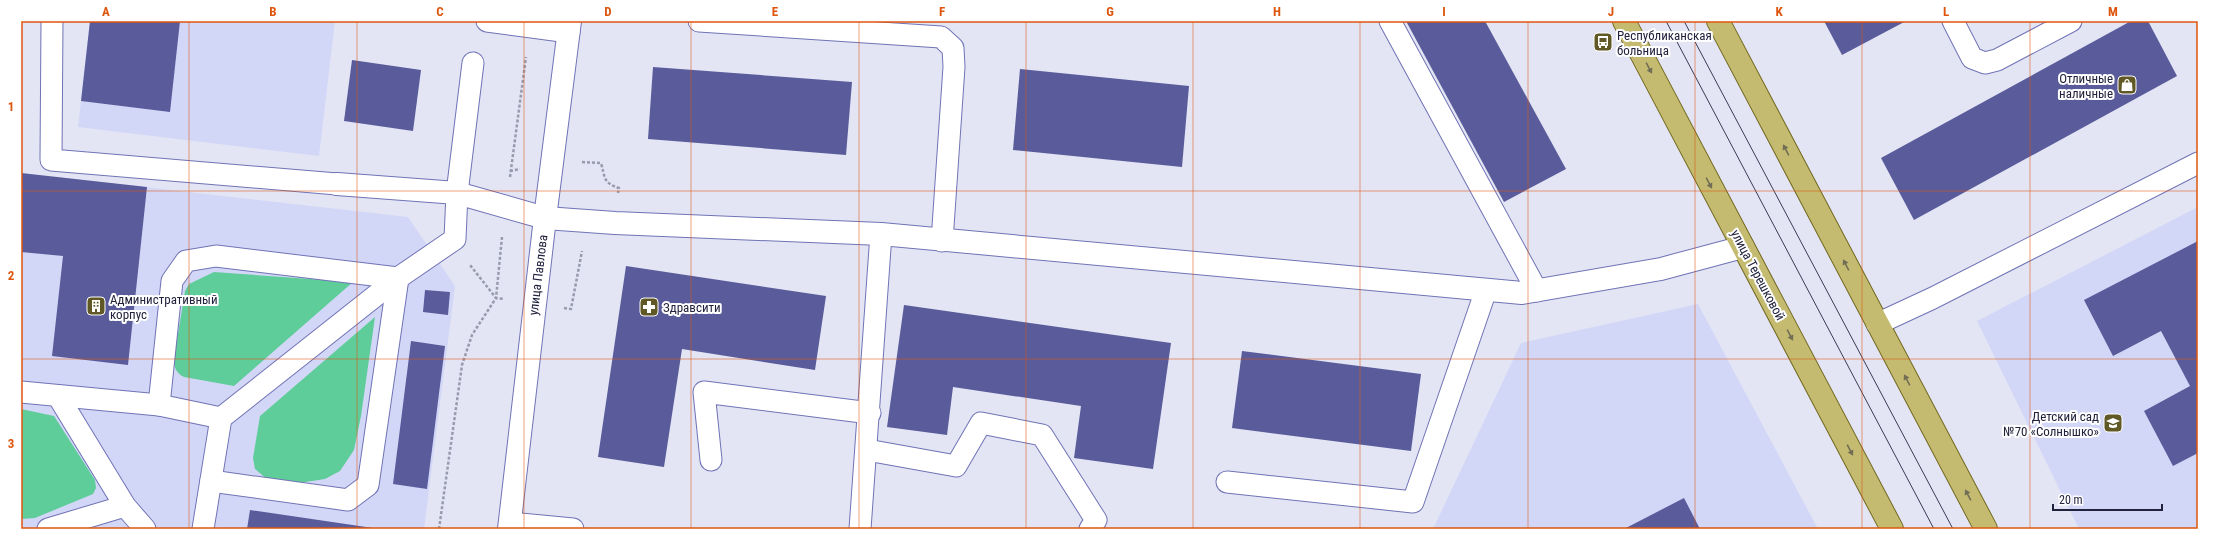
<svg xmlns="http://www.w3.org/2000/svg" width="2219" height="550" font-family="'Roboto Condensed',sans-serif">
<style>
.built{fill:#d3d7f7}
.green{fill:#5fcd99}
.building{fill:#595b9b}
.lines{fill:none;stroke-linecap:round;stroke-linejoin:round}
.service-casing{stroke:#7073b5;stroke-width:23}
.minor-casing{stroke:#7073b5;stroke-width:24}
.tertiary-casing{stroke:#7073b5;stroke-width:24}
.primary-casing{stroke:#726820;stroke-width:24}
.path{stroke:#989aae;stroke-width:2.5;stroke-dasharray:3 2;stroke-linecap:butt}
.service{stroke:#fff;stroke-width:21}
.minor{stroke:#fff;stroke-width:22}
.tertiary{stroke:#fff;stroke-width:22}
.primary{stroke:#c4bb70;stroke-width:22}
.tram{stroke:#3a3b55;stroke-width:1}
.oneway{fill:#726e56}
.grid{fill:none;stroke:#de560e;stroke-width:1;stroke-opacity:0.55}
.labels{text-anchor:middle;dominant-baseline:central;stroke-width:4;stroke-linejoin:round;paint-order:stroke}
.poi-label{font-size:13px;fill:#21223d;stroke:#fff;text-anchor:start}
.street-label{font-size:13px;fill:#21223d;stroke:#fff}
.neatline{fill:none;stroke:#de560e;stroke-width:1.5}
.grid-label{font-size:13px;text-anchor:middle;font-weight:bold;fill:#de560e}
</style>
<rect width="100%" height="100%" fill="#e3e5f4"/>
<!-- built -->
<g class="built">
<polygon points="90,21 335,21 319,156 78,127"/>
<polygon points="21,173 408,217 455,286 424,529 21,529"/>
<polygon points="2198,207 2198,526 2192,529 2079,529 1977,321"/>
<polygon points="1698,304 1818,529 1433,529 1521,343"/>
</g>
<!-- green -->
<g class="green">
<path d="M214,272L353,282L234,386L184,377C176,373 174,368 174,358L185,291L189,284Z"/>
<polygon points="375,317 361,416 354,450 340,471 325,479 299,483 268,480 255,469 253,458 260,416"/>
<polygon points="21,409 54,416 95,480 96,488 93,494 35,518 21,519"/>
</g>
<!-- building -->
<g class="building">
<polygon points="90,21 180,21 170,112 81,101"/>
<polygon points="1406,21 1485,21 1566,169 1504,202"/>
<polygon points="1824,21 1906,21 1842,55"/>
<polygon points="2131,21 2148,21 2177,76 1914,220 1881,158"/>
<polygon points="352,60 421,70 413,131 344,121"/>
<polygon points="653,67 852,82 846,155 648,139"/>
<polygon points="1020,69 1189,86 1182,167 1013,150"/>
<polygon points="21,173 147,187 128,365 52,356 63,256 21,252"/>
<polygon points="2198,241 2198,453 2173,466 2144,411 2190,386 2161,331 2113,356 2084,300"/>
<polygon points="626,266 826,296 815,370 682,349 664,467 598,457"/>
<polygon points="425,290 450,292 448,315 423,312"/>
<polygon points="904,305 1171,343 1153,469 1074,458 1081,406 953,387 947,435 887,427"/>
<polygon points="411,341 445,346 427,489 393,484"/>
<polygon points="1242,351 1421,374 1411,451 1232,428"/>
<polygon points="1684,498 1700,529 1624,529"/>
<polygon points="250,510 373,528 373,529 247,529"/>
</g>
<g class="lines">
<defs>
<g id="service">
<polyline points="52,21 51,160 337,184"/>
<polyline points="487,21 569,32"/>
<polyline points="699,21 941,37 953,48 954,67 942,241"/>
<polyline points="1390,21 1537,291"/>
<polyline points="1953,21 1972,58 1985,63 1997,60 2071,21"/>
<polyline points="1877,324 1933,298 2198,163"/>
<polyline points="21,392 159,405 221,418"/>
<polyline points="58,396 125,506 145,529"/>
<polyline points="159,405 172,281 186,261 216,256 398,278 368,485 348,500 211,481"/>
<polyline points="867,450 956,466 981,423 1042,435 1096,520 1090,529"/>
<polyline points="711,460 704,392 870,413"/>
<polyline points="1227,482 1413,502 1486,290"/>
<polyline points="510,523 573,529"/>
<polyline points="48,529 125,506"/>
<polyline points="203,529 221,418 398,278 455,239 457,193 473,63"/>
<polyline points="860,529 881,234"/>
</g>
<polyline id="minor" points="337,184 457,193 545,218 615,223 881,234 1522,293 1661,269 1743,247"/>
<polyline id="tertiary" points="509,529 545,218 570,21"/>
<g id="primary">
<polyline points="1624,21 1892,529"/>
<polyline points="1718,21 1986,529"/>
</g>
</defs>
<!-- service casing -->
<use href="#service" class="service-casing"/>
<!-- minor casing -->
<use href="#minor" class="minor-casing"/>
<!-- tertiary casing -->
<use href="#tertiary" class="tertiary-casing"/>
<!-- primary casing -->
<use href="#primary" class="primary-casing"/>
<!-- path -->
<g class="path">
<path d="M582,162L601,163C605,177 603,183 619,188L618,193"/>
<polyline points="510,171 520,169"/>
<polyline points="510,177 526,57"/>
<polyline points="502,237 496,298 504,299"/>
<polyline points="564,308 571,309 582,251"/>
<polyline points="439,529 462,365 472,335 496,298 470,265"/>
</g>
<!-- service -->
<use href="#service" class="service"/>
<!-- minor -->
<use href="#minor" class="minor"/>
<!-- tertiary -->
<use href="#tertiary" class="tertiary"/>
<!-- primary -->
<use href="#primary" class="primary"/>
<!-- tram -->
<g class="tram">
<polyline points="1666,21 1934,529"/>
<polyline points="1684,21 1953,529"/>
</g>
</g>
<!-- one-way arrows -->
<defs><path id="oneway-solid" d="M-6-.8H1V-3.2L6.5 0L1 3.2V.8H-6Z"/></defs>
<g class="oneway">
<use href="#oneway-solid" transform="translate(1649 68) rotate(62)"/>
<use href="#oneway-solid" transform="translate(1786 150) rotate(-118)"/>
<use href="#oneway-solid" transform="translate(1709 183) rotate(62)"/>
<use href="#oneway-solid" transform="translate(1846 265) rotate(-118)"/>
<use href="#oneway-solid" transform="translate(1790 335) rotate(62)"/>
<use href="#oneway-solid" transform="translate(1907 380) rotate(-118)"/>
<use href="#oneway-solid" transform="translate(1850 450) rotate(62)"/>
<use href="#oneway-solid" transform="translate(1968 495) rotate(-118)"/>
</g>
<!-- grid -->
<path class="grid" d="M189,21V529M357,21V529M524,21V529M691,21V529M859,21V529M1026,21V529M1193,21V529M1360,21V529M1528,21V529M1695,21V529M1862,21V529M2030,21V529M21,191H2198M21,359H2198"/>
<!-- icons -->
<defs>
<symbol id="bus-square" viewBox="-11 -11 22 22"><rect x="-9" y="-9" width="18" height="18" rx="4" fill="#605925" stroke="#fff"/><path d="M-5-6H5V4H4V6H2V4H-2V6H-4V4H-5ZM-3.5-4V0h7V-4ZM-3.5 1.2v1.5H-2V1.2ZM2 1.2v1.5H3.5V1.2Z" fill="#fff"/></symbol>
<symbol id="shop-square" viewBox="-11 -11 22 22"><rect x="-9" y="-9" width="18" height="18" rx="4" fill="#605925" stroke="#fff"/><path d="M-5-2.5h2.3a2.7 3.5 0 0 1 5.4 0H5L5.5 6h-11ZM-1.5-2.5h3a1.5 2.3 0 0 0-3 0Z" fill="#fff"/></symbol>
<symbol id="building-square" viewBox="-11 -11 22 22"><rect x="-9" y="-9" width="18" height="18" rx="4" fill="#605925" stroke="#fff"/><path d="M-4-6H4V6H1V3H-1V6H-4ZM-2.5-4.3h1.7v1.8h-1.7ZM.8-4.3h1.7v1.8H.8ZM-2.5-1h1.7V.8h-1.7ZM.8-1h1.7V.8H.8Z" fill="#fff"/></symbol>
<symbol id="pharmacy-square" viewBox="-11 -11 22 22"><rect x="-9" y="-9" width="18" height="18" rx="4" fill="#605925" stroke="#fff"/><path d="M-2-6h4v4h4v4h-4v4h-4v-4h-4v-4h4Z" fill="#fff"/></symbol>
<symbol id="school-square" viewBox="-11 -11 22 22"><rect x="-9" y="-9" width="18" height="18" rx="4" fill="#605925" stroke="#fff"/><path d="M0-5L7-2L0 1L-7-2ZM-4 1L0 2.5L4 1V4Q0 6-4 4Z" fill="#fff"/></symbol>
</defs>
<g fill-rule="evenodd">
<use href="#bus-square" x="1592" y="31" width="22" height="22"/>
<use href="#shop-square" x="2116" y="74" width="22" height="22"/>
<use href="#building-square" x="85" y="295" width="22" height="22"/>
<use href="#pharmacy-square" x="638" y="296" width="22" height="22"/>
<use href="#school-square" x="2102" y="412" width="22" height="22"/>
</g>
<g class="labels">
<!-- poi labels -->
<g class="poi-label">
<text x="1617" y="35">Республиканская<tspan x="1617" dy="15">больница</tspan></text>
<text x="2113" y="78" text-anchor="end">Отличные<tspan x="2113" dy="15">наличные</tspan></text>
<text x="110" y="299">Административный<tspan x="110" dy="15">корпус</tspan></text>
<text x="663" y="307">Здравсити</text>
<text x="2099" y="416" text-anchor="end">Детский сад<tspan x="2099" dy="15">№70 «Солнышко»</tspan></text>
</g>
<!-- street labels -->
<g class="street-label">
<text transform="translate(538 275) rotate(-83)">улица Павлова</text>
<text transform="translate(1758 275) rotate(62)">улица Терешковой</text>
</g>
</g>
<!-- border -->
<rect width="2219" height="550" fill="none" stroke="#ffffff" stroke-width="44"/>
<!-- scale -->
<path d="M2053 504v6h109v-6" fill="none" stroke="#21223d" stroke-width="2"/>
<text x="2059" y="504" font-size="12" fill="#21223d" stroke="#ffffff" stroke-width="3" paint-order="stroke">20 m</text>
<rect x="22" y="22" width="2175" height="506" class="neatline"/>
<g class="grid-label">
<text x="106" y="16">A</text>
<text x="273" y="16">B</text>
<text x="440" y="16">C</text>
<text x="608" y="16">D</text>
<text x="775" y="16">E</text>
<text x="942" y="16">F</text>
<text x="1110" y="16">G</text>
<text x="1277" y="16">H</text>
<text x="1444" y="16">I</text>
<text x="1611" y="16">J</text>
<text x="1779" y="16">K</text>
<text x="1946" y="16">L</text>
<text x="2113" y="16">M</text>
<text x="11" y="111">1</text>
<text x="11" y="280">2</text>
<text x="11" y="448">3</text>
</g>
</svg>
